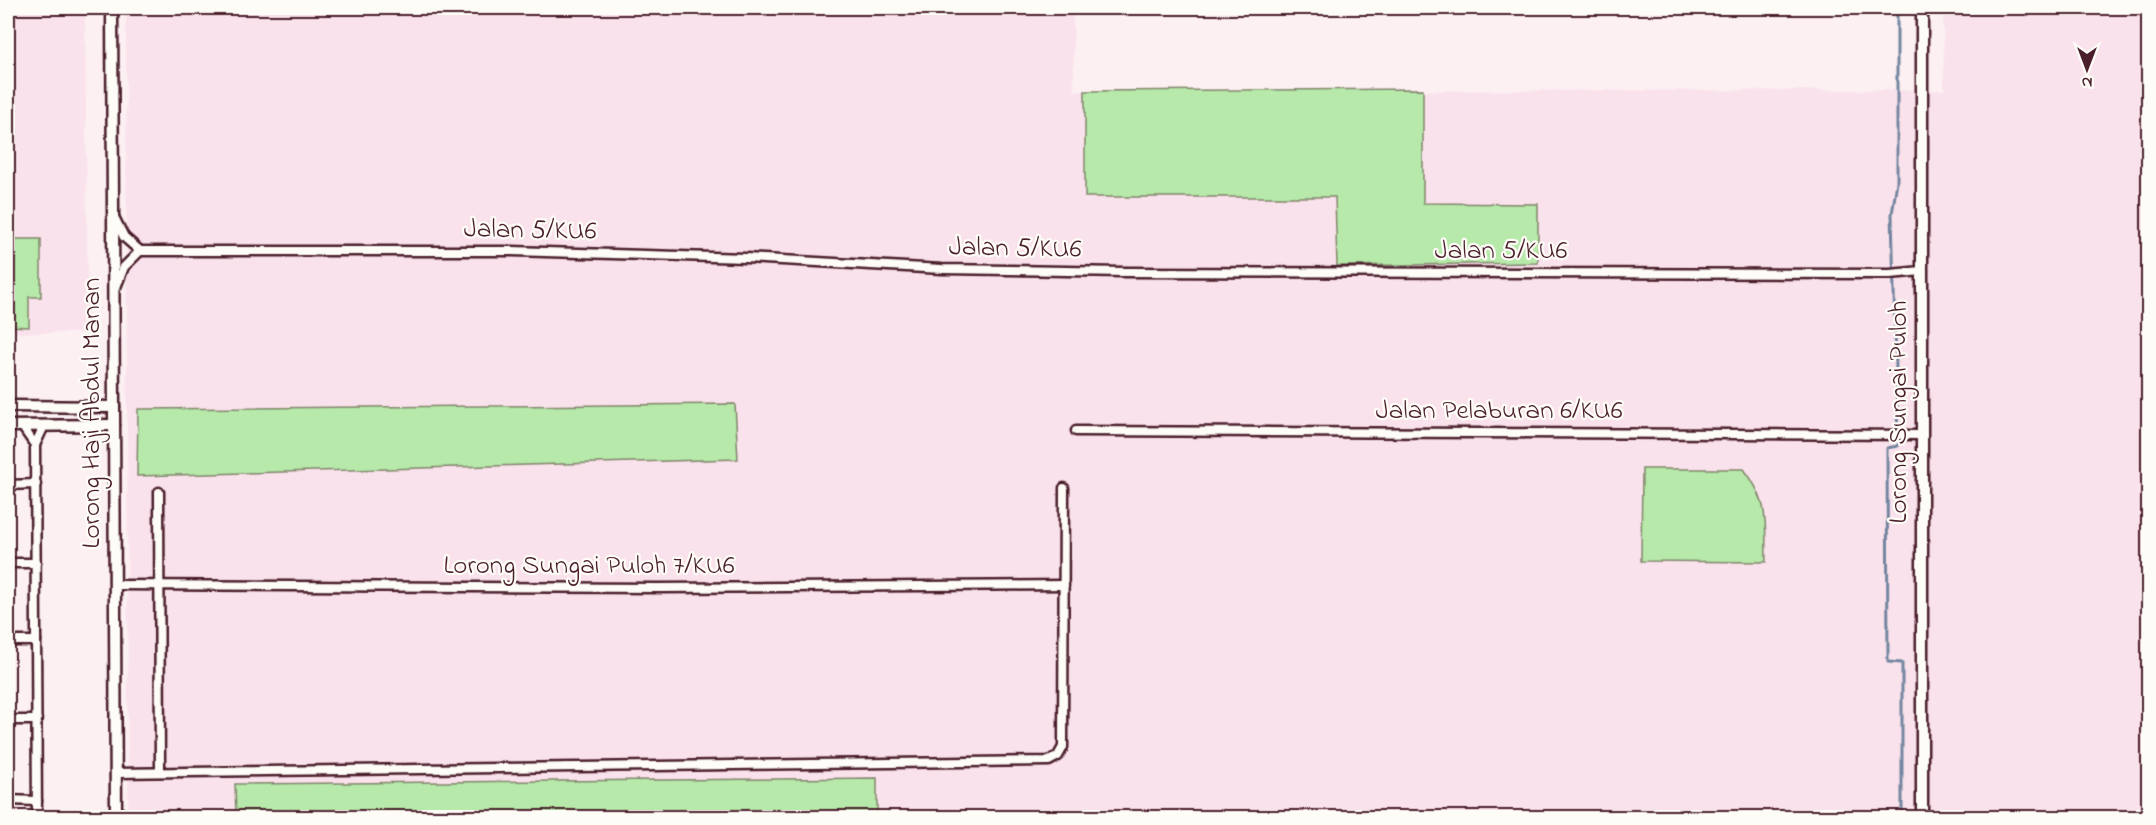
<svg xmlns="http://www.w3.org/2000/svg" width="2156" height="825" font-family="'Indie Flower',sans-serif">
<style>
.built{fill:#fae2ec}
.green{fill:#b6e9aa;stroke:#80846a;stroke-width:1.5}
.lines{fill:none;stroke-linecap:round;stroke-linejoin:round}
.stream{stroke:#72859f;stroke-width:3}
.minor-casing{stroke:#4a1f2b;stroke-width:13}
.tertiary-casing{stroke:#4a1f2b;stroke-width:15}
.minor{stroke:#fdfcf7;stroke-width:8}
.tertiary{stroke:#fdfcf7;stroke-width:10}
.labels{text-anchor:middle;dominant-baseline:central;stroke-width:4.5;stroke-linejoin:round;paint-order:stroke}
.street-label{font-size:27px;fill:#4a1f2b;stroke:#fdfcf7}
</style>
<rect width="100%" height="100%" fill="#fcf0f2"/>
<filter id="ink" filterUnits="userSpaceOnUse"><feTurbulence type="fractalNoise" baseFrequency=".0167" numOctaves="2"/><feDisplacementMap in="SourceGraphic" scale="12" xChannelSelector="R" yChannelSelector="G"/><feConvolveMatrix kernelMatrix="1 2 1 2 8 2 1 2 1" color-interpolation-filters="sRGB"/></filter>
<g filter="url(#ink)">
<!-- built -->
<g class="built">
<polygon points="8,8 85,8 88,333 8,333"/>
<polygon points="126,8 1073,8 1074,91 1944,90 1943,8 2148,8 2148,817 128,817"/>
</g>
<!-- green -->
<g class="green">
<polygon points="1423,89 1423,203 1538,204 1538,263 1337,266 1335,197 1085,197 1085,91"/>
<polygon points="8,239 41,239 41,297 29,297 29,327 8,326"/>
<polygon points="735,404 738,459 137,476 138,409"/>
<path d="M1642,469H1744C1770,503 1765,522 1766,562L1641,561Z"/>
<polygon points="877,778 877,817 236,817 235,784"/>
</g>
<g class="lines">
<!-- stream -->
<polyline class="stream" points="1897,8 1897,182 1892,214 1898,446 1887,448 1888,662 1902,663 1902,818"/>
<defs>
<g id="minor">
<polyline points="114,217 124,237 140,251"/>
<polyline points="140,251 512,251 746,258 942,269 1124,272 1890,274 1922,271"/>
<polyline points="116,287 124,267 140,251"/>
<polyline points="22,426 35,445"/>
<polyline points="1076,431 1922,435"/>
<polyline points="8,485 36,484"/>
<polyline points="159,492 160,772"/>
<polyline points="8,563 36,563"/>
<polyline points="115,585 659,588 1064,585"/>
<polyline points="8,641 36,641"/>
<polyline points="8,720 37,720"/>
<polyline points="116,773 1049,761 1058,756 1063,747 1064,488"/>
<polyline points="8,800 37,801"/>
<polyline points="37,818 35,445 44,426"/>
</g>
<g id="tertiary">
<polyline points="112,8 116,818"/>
<polyline points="1922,8 1922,818"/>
<polyline points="8,406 114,407"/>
<polyline points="8,426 114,425"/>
</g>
</defs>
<!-- minor casing -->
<use href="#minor" class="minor-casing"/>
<!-- tertiary casing -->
<use href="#tertiary" class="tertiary-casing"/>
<!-- minor -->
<use href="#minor" class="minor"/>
<!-- tertiary -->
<use href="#tertiary" class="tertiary"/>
</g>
</g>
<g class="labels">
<!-- street labels -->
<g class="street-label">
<text transform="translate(530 231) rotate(1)">Jalan 5/KU6</text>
<text transform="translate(1015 249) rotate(1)">Jalan 5/KU6</text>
<text x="1501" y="251">Jalan 5/KU6</text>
<text x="1499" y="411">Jalan Pelaburan 6/KU6</text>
<text transform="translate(1899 412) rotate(-90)">Lorong Sungai Puloh</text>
<text transform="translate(92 413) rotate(-90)">Lorong Haji Abdul Manan</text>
<text x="589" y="566">Lorong Sungai Puloh 7/KU6</text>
</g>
</g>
<!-- margin -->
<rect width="2156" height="825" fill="none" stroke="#fdfcf7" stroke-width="30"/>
<rect x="15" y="15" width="2126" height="795" fill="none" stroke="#4a1f2b" stroke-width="2" filter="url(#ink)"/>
<!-- north arrow -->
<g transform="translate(2087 69) rotate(180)" stroke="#fdfcf7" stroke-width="4.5" paint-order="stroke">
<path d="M0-4.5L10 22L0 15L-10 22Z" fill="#4a1f2b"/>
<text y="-9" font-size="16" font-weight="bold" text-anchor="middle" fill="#4a1f2b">N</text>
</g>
</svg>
